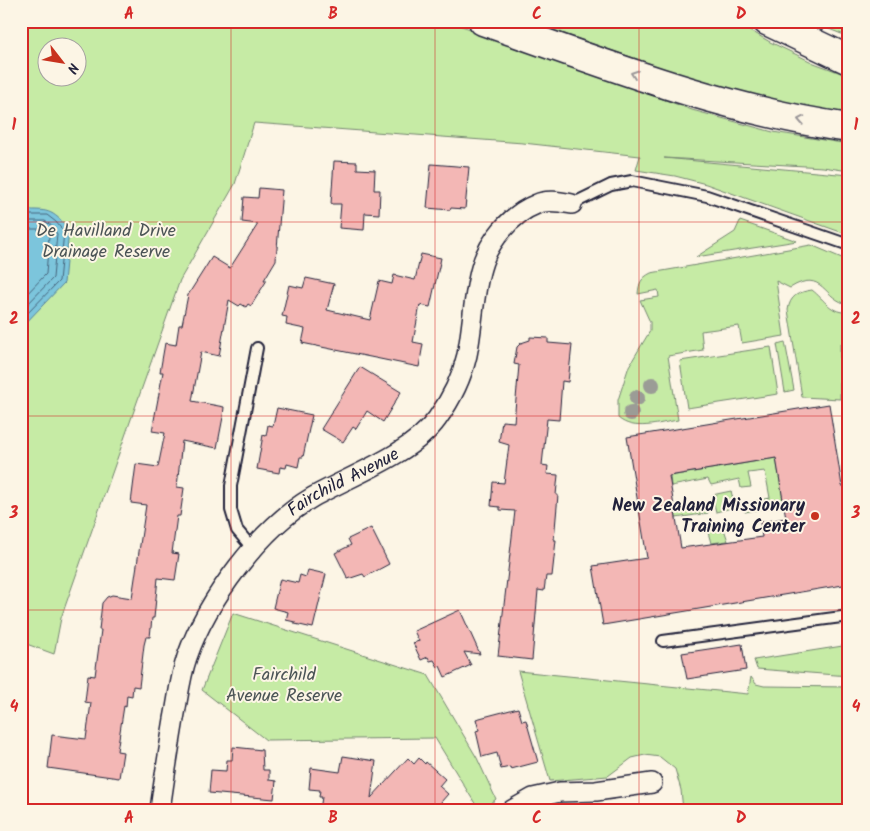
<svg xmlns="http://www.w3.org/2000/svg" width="870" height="831" font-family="Kalam,sans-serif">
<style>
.green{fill:#c6eba5;stroke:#748670;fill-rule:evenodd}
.water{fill:#7cc5dc;stroke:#58849c}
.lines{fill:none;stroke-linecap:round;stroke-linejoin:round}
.shore{stroke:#46637b;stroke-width:1}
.building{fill:#f3b7b5;stroke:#22223b;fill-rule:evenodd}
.lane-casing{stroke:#22223b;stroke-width:14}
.street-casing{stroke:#22223b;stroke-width:22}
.highway-casing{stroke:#22223b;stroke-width:31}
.lane{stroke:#fcf5e5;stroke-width:10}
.street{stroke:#fcf5e5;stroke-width:19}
.highway{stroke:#fcf5e5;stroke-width:28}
.tree{fill:#9b9c96}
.oneway{stroke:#9a9698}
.grid{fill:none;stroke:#d62828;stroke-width:1;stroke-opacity:0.55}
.poi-dot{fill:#c8321e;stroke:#fcf5e5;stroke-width:2}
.labels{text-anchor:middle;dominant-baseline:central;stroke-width:4;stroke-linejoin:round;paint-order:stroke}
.park-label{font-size:18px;fill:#4b5456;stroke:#fcf5e5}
.street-label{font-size:18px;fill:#22223b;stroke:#fcf5e5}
.poi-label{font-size:18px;font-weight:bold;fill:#22223b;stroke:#fcf5e5;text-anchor:end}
.neatline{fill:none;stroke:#d62828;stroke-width:2}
.grid-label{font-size:16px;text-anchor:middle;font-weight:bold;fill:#d62828}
</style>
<rect width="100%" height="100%" fill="#fcf5e5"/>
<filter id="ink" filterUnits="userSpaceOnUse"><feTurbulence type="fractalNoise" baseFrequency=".02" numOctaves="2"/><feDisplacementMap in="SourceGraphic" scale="10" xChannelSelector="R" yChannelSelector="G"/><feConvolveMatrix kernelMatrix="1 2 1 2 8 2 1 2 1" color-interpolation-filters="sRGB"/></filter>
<g filter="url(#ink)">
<!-- green -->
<g class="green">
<path d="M21,21H446L508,41L692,110L773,132L849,144V171L823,167L664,158L849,175V235L706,184L675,176L636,170L640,156L523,143L254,123L235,184L180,280L61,618L54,654L21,642ZM48,48H78V78H48Z"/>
<polygon points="528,21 734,21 770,42 814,63 849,76 849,116 769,100 705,83"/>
<polygon points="809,21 849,21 849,37"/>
<polygon points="740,221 797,241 696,257 735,232"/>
<path d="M811,245L849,261V304C823,301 824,267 790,288L776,281L784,336L742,343L739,326L701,331L703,350L668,356L678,420C659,423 634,432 618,418V400L629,366L650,331V322L640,300L659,297L658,290L638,294C639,283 641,278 651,273Z"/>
<path d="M812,290C825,300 831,314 849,312V344L840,345V399L802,397L788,310C790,296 798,292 812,290Z"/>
<polygon points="785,342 794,390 785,392 777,344"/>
<polygon points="771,347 778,394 687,408 680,361"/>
<polygon points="776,458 784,505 745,512 743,504 770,498 765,471 748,473 751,487 741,488 739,479 711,485 708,479 671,486 670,476"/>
<polygon points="731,491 735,507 716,512 712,495"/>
<polygon points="706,503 708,513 676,518 675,508"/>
<polygon points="722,523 728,541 711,543 706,525"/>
<polygon points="233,613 428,675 477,758 496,799 483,810 479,810 435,738 266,740 202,690"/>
<polygon points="849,645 849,676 757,669 754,660"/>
<polygon points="518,671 748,694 751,677 756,684 764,686 849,687 849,810 683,810 681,790 675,769 660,757 645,755 632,758 608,776 550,781"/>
</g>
<!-- water -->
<path class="water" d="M21,210C47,210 52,208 69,230L64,283L21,328Z"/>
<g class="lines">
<!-- shore -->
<g class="shore">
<polyline points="21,215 47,215 56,222 64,232 59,281 21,320"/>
<polyline points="21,221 45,221 52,226 57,234 53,278 21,311"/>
<polyline points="21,229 42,229 49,236 46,274 21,300"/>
</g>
</g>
<!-- building -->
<g class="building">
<polygon points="334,161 357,162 357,169 375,170 374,190 380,190 379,214 365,213 364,230 339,228 341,204 331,204"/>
<polygon points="431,164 469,167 465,209 451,208 450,210 427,208"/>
<polygon points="259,188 282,190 276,260 264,280 267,280 251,306 248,304 246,307 241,304 239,306 229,300 219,356 201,352 192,401 224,407 223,417 217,448 182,441 177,487 184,488 180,516 177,516 172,553 179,554 175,580 158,578 154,618 152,618 150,637 146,637 144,645 139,687 133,686 132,696 127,695 126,707 124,706 117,751 123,752 119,778 48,768 52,735 86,739 91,703 85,702 88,675 95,676 101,630 99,630 102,603 107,597 112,595 132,598 146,505 131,503 136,464 158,467 165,433 152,431 163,372 160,372 165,343 176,345 179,325 182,325 188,295 212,257 230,268 258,224 242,222 244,197 258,198"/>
<polygon points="421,254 441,258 430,307 420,305 413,342 423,344 419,367 302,343 305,329 286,325 287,317 282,316 289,285 303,288 306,278 334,284 327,310 370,320 379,281 392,284 394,275 415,280"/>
<polygon points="530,337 548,338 548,343 572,345 568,382 562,381 559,420 547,419 542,465 548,466 547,474 558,475 556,495 558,495 554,540 556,540 552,576 546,576 544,591 538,590 532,660 498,656 515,511 500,510 500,507 491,506 493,482 504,483 509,445 499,442 502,421 514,422 519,365 514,364 517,347 521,343 530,340"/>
<polygon points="360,367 401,392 383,422 367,411 356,429 353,427 343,442 321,429"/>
<path d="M829,404L842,486L849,485V513L844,514L849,542V584L603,625L593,566L647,558L627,437ZM776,458L786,518L760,522L762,537L681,548L669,476Z"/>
<polygon points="277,408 312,415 303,457 300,457 298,467 287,464 286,468 280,467 279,473 257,469 263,435 266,436 268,425 273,426"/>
<polygon points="371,528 389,564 365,577 363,574 348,579 335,553 351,545 348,539"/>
<polygon points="308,570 326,574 313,628 295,624 295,622 286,620 288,612 273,608 280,579 298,583 300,575 306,577"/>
<polygon points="460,610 480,654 464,652 471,665 445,677 440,666 438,667 434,660 430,661 428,657 421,660 413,643 419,641 414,631"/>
<polygon points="742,644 746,670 687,679 682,653"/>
<polygon points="518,708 522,721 526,720 538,762 511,769 510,767 501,769 497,753 482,757 476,731 479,730 476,719"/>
<polygon points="233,747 262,750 263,770 269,770 269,780 276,781 274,799 209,793 211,770 226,771 227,760 232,760"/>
<polygon points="343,756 376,761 371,798 408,758 414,764 419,758 425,764 426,762 445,779 439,786 448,794 434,810 320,810 322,797 319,797 320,790 309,789 311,768 340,772"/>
</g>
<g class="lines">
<defs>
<g id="lane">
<polyline points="572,204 611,185 632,181 707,196 849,245"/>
<polyline points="253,549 237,530 231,510 231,486 257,348"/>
<polyline points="663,641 849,616"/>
</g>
<g id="street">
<path id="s1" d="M160,810C164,780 169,749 174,719C178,699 180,677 187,657C207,600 260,528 313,497C350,476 412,454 437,419C450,401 462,377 467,355C473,326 473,296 481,268C488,242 511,214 537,204C547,199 561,202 572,204"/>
<polyline points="512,810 533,798 560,792 596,791 652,783"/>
</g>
<g id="highway">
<path d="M483,21C603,63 722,110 849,128"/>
<polyline points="767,21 849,60"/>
</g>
</defs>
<!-- lane casing -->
<use href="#lane" class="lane-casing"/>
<!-- street casing -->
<use href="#street" class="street-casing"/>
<!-- highway casing -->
<use href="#highway" class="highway-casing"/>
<!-- lane -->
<use href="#lane" class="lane"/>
<!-- street -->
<use href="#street" class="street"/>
<!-- highway -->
<use href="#highway" class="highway"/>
</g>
<!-- trees -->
<g class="tree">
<circle cx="652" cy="385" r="8"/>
<circle cx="637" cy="398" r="8"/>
<circle cx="631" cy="413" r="8"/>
</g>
<!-- one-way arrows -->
<defs><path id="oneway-chevron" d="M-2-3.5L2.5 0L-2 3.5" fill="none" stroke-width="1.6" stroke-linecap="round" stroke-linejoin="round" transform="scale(1.25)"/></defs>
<g class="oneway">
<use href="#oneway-chevron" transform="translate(634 74) rotate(-161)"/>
<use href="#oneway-chevron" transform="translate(801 120) rotate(-169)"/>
</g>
</g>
<!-- grid -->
<path class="grid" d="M231,21V810M435,21V810M639,21V810M21,222H849M21,416H849M21,610H849"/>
<!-- markers -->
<circle class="poi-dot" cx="815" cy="516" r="5"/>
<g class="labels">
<!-- park labels -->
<g class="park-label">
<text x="106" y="231">De Havilland Drive<tspan x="106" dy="21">Drainage Reserve</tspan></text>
<text x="284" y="675">Fairchild<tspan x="284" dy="21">Avenue Reserve</tspan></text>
</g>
<!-- street labels -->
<g class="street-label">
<text stroke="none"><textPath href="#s1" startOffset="396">Fairchild Avenue</textPath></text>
</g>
<!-- poi labels -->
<g class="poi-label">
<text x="805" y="506">New Zealand Missionary<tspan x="805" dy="21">Training Center</tspan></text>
</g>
</g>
<!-- margin -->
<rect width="870" height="831" fill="none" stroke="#fcf5e5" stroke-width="55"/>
<!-- north arrow -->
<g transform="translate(62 62) rotate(121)"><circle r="24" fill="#fcf5e5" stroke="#a5a1a1"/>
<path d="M0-4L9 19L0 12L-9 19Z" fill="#c8321e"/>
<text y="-8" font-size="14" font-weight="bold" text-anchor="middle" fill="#22223b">N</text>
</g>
<rect x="28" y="28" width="814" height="776" class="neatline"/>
<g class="grid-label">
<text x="129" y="19">A</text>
<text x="333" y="19">B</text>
<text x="537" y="19">C</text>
<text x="741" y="19">D</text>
<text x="14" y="130">1</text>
<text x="856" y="130">1</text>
<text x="14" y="324">2</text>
<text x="856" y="324">2</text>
<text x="14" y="518">3</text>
<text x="856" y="518">3</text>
<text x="14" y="712">4</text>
<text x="856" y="712">4</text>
<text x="129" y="823">A</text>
<text x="333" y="823">B</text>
<text x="537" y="823">C</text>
<text x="741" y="823">D</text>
</g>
</svg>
